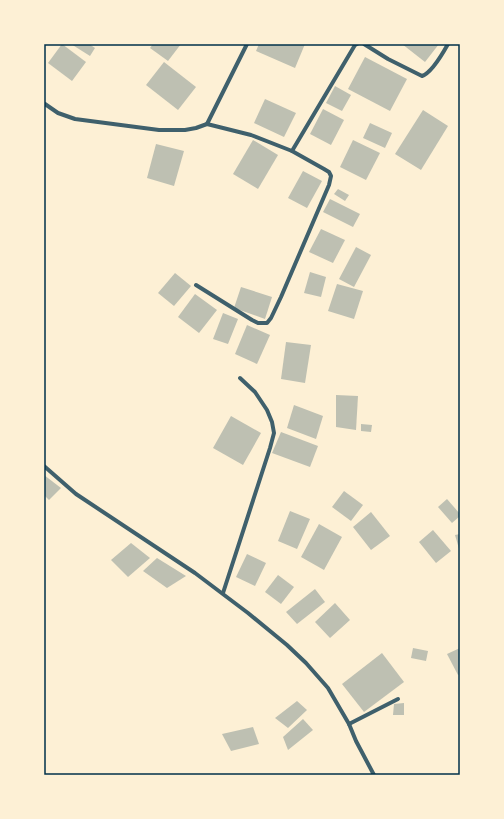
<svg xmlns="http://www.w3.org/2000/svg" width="504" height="819" font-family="'Roboto Serif',serif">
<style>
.building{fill:#bec0b2}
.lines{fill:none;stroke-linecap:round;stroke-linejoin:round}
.minor{stroke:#3f606c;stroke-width:4}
.neatline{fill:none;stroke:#003049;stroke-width:1.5}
</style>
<rect width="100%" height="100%" fill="#fdf0d5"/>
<!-- building -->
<g class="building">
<polygon points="62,44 86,62 72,81 48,63"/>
<polygon points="71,44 89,44 95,48 90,56"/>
<polygon points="153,44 181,44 168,61 150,48"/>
<polygon points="259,44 305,44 295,68 256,51"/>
<polygon points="402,44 439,44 425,62"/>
<polygon points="365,57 407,79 390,111 348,89"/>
<polygon points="164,62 196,87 178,110 146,85"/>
<polygon points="335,86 351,95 342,111 326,103"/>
<polygon points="265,99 296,113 284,137 254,123"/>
<polygon points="323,109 344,120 331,145 310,134"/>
<polygon points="423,110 448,126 421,170 395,154"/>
<polygon points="370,123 392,133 385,148 363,138"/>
<polygon points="253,140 278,155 258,189 233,174"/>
<polygon points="353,140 380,153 366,180 340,167"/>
<polygon points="156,144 184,151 174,186 147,178"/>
<polygon points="303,171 322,181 307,208 288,198"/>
<polygon points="338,189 349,195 345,201 334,194"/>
<polygon points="330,199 360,214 353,227 323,212"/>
<polygon points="321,229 345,240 333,263 309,252"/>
<polygon points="356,247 371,255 354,287 339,279"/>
<polygon points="310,272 326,277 321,297 304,293"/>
<polygon points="175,273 191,286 174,306 158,293"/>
<polygon points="337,284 363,291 354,319 328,311"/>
<polygon points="241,287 272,297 265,319 234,308"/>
<polygon points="195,294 217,310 199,333 178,317"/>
<polygon points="223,313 238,319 228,344 213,339"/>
<polygon points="247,325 270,335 257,364 235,354"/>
<polygon points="286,342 311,345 305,383 281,379"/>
<polygon points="336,395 358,396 356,430 336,427"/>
<polygon points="294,405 323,416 316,439 287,428"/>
<polygon points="231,416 261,433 243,465 213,448"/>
<polygon points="361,424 372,425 371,432 361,431"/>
<polygon points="281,432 318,446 310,467 272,453"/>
<polygon points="44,475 61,488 49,500 44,495"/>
<polygon points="344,491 363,505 351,521 332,507"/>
<polygon points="447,499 460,514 460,516 452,523 438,507"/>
<polygon points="290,511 310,519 297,549 278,541"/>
<polygon points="371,512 390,536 371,550 353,527"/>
<polygon points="319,524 342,537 324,570 301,557"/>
<polygon points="433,530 451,551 436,563 419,542"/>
<polygon points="460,534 460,552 455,535"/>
<polygon points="131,543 150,558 128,577 111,560"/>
<polygon points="247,554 266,563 255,586 236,577"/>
<polygon points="157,558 186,576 167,588 143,571"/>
<polygon points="278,575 294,587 281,604 265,592"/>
<polygon points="315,589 325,602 297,624 286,612"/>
<polygon points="335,603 350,620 330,638 315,622"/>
<polygon points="413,648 428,651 426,661 411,658"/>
<polygon points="460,648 460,674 458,675 447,654"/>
<polygon points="382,653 404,682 364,712 342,684"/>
<polygon points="297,701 307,710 288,728 275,718"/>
<polygon points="404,703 404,715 393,715 394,704"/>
<polygon points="303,719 313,730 288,750 283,737"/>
<polygon points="253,727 259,744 231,751 222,734"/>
</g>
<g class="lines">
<!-- minor -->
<g class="minor">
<polyline points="247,44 207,124 251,135 292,151 355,45 357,44"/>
<path d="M364,44L388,59L422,76C431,73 443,53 448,44"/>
<polyline points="44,105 45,104 58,113 75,119 159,130 185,130 196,128 207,124"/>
<polyline points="196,285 252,320 258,323 267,323 271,318 281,297 329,185 331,176 329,172 324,169 292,151"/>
<polyline points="44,466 76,494 195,573 248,613 287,645 306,663 328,688 349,724 356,741 374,775"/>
<polyline points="223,593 270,448 274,433 272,422 267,410 255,392 240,378"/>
<polyline points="349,724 398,699"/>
</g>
</g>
<!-- border -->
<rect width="504" height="819" fill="none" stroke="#fdf0d5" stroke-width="90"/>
<rect x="45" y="45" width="414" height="729" class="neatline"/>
</svg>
